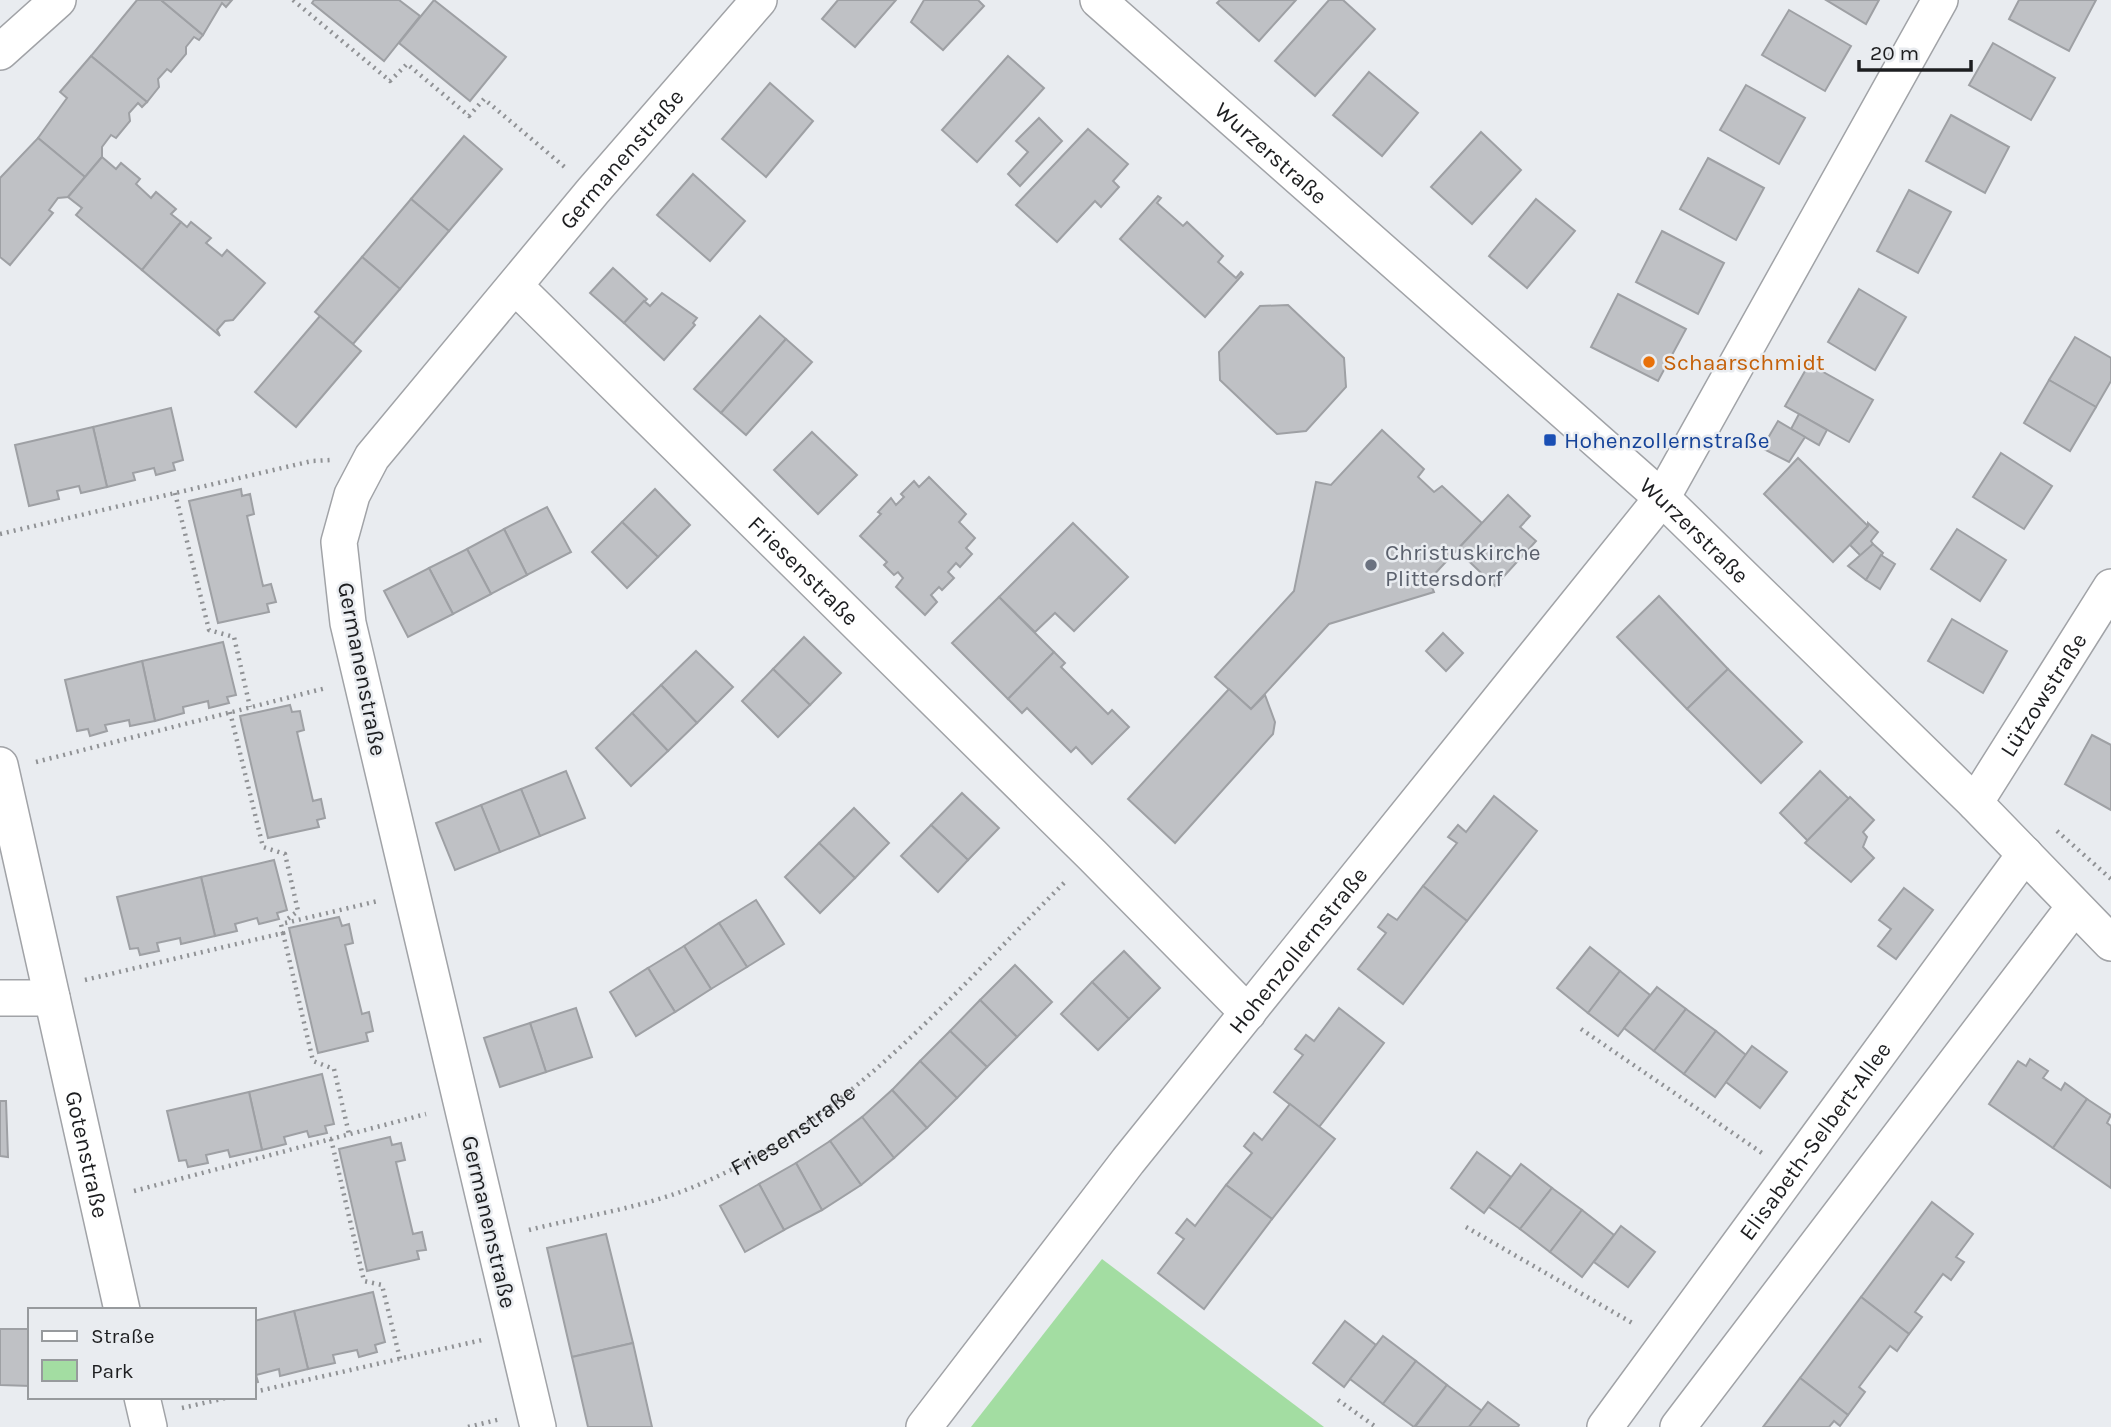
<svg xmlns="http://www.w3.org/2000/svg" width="2111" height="1427" font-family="Karla,sans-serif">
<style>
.green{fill:#a3dda2}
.building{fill:#bfc1c5;stroke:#9ea0a4;stroke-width:2}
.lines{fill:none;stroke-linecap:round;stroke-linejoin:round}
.minor-casing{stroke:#a1a3a7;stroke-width:38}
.path{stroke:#909295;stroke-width:4.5;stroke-dasharray:2 5;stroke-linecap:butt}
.minor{stroke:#fff;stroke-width:35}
.food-dot{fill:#e8710a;stroke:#e9ecf0;stroke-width:2.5}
.transit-dot{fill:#1a4fb4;stroke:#e9ecf0;stroke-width:2.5}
.worship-dot{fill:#6b7280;stroke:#e9ecf0;stroke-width:2.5}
.labels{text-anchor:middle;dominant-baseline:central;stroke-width:5;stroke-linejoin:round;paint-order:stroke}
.street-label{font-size:23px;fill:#1d1e20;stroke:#e9ecf0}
.food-label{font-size:23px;fill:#c56008;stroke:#e9ecf0;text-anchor:start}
.transit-label{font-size:23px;fill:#164399;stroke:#e9ecf0;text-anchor:start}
.worship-label{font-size:23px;fill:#5b616d;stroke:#e9ecf0;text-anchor:start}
</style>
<rect width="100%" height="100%" fill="#e9ecf0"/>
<!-- green -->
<polygon class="green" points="1102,1259 1324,1427 971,1427"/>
<!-- building -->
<g class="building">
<polygon points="137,0 161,0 203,35 199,40 194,37 186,47 186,54 171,72 167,69 158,79 159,87 147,102 91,56"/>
<polygon points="161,0 232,0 226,7 222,3 203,35"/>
<polygon points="314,0 399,0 420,16 384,61 312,3"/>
<polygon points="434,0 506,57 470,101 399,43"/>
<polygon points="838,0 896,0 855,47 822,19"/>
<polygon points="924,0 978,0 984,6 943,50 911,22"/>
<polygon points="1220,0 1296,0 1259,41 1217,3"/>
<polygon points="1329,0 1343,0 1375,29 1315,96 1275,61"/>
<polygon points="1826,0 1879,0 1866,24"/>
<polygon points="2019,0 2096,0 2069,51 2009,19"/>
<polygon points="1789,10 1851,46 1825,91 1762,55"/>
<polygon points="1993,43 2055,78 2031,120 1969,85"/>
<polygon points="91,56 147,102 142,107 138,103 129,113 130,121 116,138 111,135 102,147 102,157 85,177 38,138 67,98 60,92"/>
<polygon points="1008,56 1044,88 977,162 942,130"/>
<polygon points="1369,72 1418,113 1382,156 1333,115"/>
<polygon points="770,83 813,121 766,177 722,139"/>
<polygon points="1746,85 1805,118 1779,164 1720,130"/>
<polygon points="1951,115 2009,147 1985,193 1926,161"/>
<polygon points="1039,118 1062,141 1020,186 1008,174 1028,152 1016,141"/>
<polygon points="1088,129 1128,164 1113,181 1119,187 1101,207 1095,201 1057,242 1016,205"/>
<polygon points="1481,132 1521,170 1472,224 1431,187"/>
<polygon points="464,136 502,169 449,231 411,199"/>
<polygon points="38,138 85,177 68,197 58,198 49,210 53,213 10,265 0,257 0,178"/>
<polygon points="102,157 116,169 121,163 140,179 136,184 151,198 156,192 176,209 171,214 181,222 142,270 76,215 82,208 68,197"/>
<polygon points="1708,158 1764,188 1736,240 1680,209"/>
<polygon points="693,174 745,221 710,261 657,215"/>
<polygon points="1909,190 1951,212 1918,273 1877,251"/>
<polygon points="1158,196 1161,198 1157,203 1183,226 1187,222 1223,256 1218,262 1236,278 1241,272 1243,274 1205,317 1120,239"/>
<polygon points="411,199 449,231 400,289 362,257"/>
<polygon points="1536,199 1575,231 1527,288 1489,256"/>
<polygon points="181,222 187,227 191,222 211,238 206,243 222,256 227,250 265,283 233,320 225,321 217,330 220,336 142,270"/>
<polygon points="1662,231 1724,263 1698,314 1636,282"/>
<polygon points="362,257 400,289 353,344 315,312"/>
<polygon points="613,268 647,299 624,323 590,293"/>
<polygon points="1859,289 1906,317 1875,370 1828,342"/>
<polygon points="662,293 697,318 693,323 695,325 664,360 624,323 644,301 650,306"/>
<polygon points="1618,294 1686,329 1658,381 1591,347"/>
<polygon points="1288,305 1344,358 1346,387 1306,431 1277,434 1220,380 1219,352 1260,306"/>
<polygon points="320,316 361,351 296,427 255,392"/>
<polygon points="760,316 786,339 721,413 694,389"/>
<polygon points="2075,337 2111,358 2111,381 2096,407 2049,380"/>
<polygon points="786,339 812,362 746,435 721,413"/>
<polygon points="1809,364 1873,400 1849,442 1785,406"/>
<polygon points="2049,380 2096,407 2070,451 2024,423"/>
<polygon points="171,408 183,460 173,463 175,470 156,475 154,468 133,473 135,480 107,487 93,427"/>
<polygon points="1799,414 1827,430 1819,445 1791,429"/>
<polygon points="1778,421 1805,437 1789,462 1762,448"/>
<polygon points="93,427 107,487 81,493 79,486 57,491 59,499 29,506 15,445"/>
<polygon points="1382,430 1424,469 1418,477 1434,492 1442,486 1482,523 1429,580 1434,592 1329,624 1251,709 1215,677 1294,591 1316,482 1331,485"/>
<polygon points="812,432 857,475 818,514 774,470"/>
<polygon points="2001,453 2052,486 2024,529 1973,497"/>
<polygon points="1798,458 1868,526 1833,562 1764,494"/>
<polygon points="929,477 966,514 959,522 975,538 966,548 972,554 960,567 956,563 948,572 954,578 942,590 939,587 931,595 937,602 925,615 896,587 903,578 898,572 894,575 884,565 887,562 860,536 881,514 878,512 891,498 896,505 904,497 901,494 914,481 919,487"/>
<polygon points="241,489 242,496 250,494 254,514 247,516 263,586 271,584 276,602 267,604 269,612 218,623 189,501"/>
<polygon points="655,489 690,525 658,557 622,522"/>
<polygon points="1508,495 1530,516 1520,527 1536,541 1495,586 1457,550"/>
<polygon points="547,507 571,552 527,575 504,529"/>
<polygon points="622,522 658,557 627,588 592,552"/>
<polygon points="1073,523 1128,577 1074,631 1055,613 1035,632 999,597"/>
<polygon points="1868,523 1878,532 1871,541 1873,544 1861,556 1850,545 1868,526"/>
<polygon points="504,529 527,575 491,594 467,549"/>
<polygon points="1957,529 2006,560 1980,601 1931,569"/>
<polygon points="1873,544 1883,553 1866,580 1848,566"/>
<polygon points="467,549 491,594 453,614 429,568"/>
<polygon points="1881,555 1895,564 1880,589 1866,580"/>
<polygon points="429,568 453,614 408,637 384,591"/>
<polygon points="1659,596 1728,669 1687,709 1617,637"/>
<polygon points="999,597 1054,652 1008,699 952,643"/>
<polygon points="1952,619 2007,651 1983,693 1928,661"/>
<polygon points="1443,633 1463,653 1446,671 1426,651"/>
<polygon points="804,637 841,673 810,705 773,669"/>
<polygon points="223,642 236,695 227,697 229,703 209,708 208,701 183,707 184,713 155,721 142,661"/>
<polygon points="696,651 733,687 697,723 661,685"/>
<polygon points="1054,652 1065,663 1061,667 1108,714 1112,710 1129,727 1092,764 1076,747 1071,752 1027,708 1022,713 1008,699"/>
<polygon points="142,661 155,721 130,726 129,720 105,725 107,731 90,736 88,729 77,731 65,680"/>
<polygon points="773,669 810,705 778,737 742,701"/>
<polygon points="1728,669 1802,742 1761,783 1687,709"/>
<polygon points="661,685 697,723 668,751 632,713"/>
<polygon points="1229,689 1251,709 1265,695 1275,722 1273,734 1175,843 1128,799"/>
<polygon points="290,705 292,712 300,711 304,730 297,732 313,801 321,799 325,818 317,820 319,827 268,838 240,716"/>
<polygon points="632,713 668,751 631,786 596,748"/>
<polygon points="2092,735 2111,745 2111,810 2065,784"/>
<polygon points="566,771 585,818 540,836 521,789"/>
<polygon points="1820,771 1849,799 1808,841 1780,813"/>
<polygon points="521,789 540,836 500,852 481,805"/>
<polygon points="962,793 999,828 968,860 931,825"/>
<polygon points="1494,796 1537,831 1467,921 1423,886 1457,843 1448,837 1458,825 1466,832"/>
<polygon points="1850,797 1874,820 1863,832 1867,837 1863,847 1874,858 1851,882 1805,843"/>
<polygon points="481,805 500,852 455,870 436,823"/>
<polygon points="854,808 889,843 855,878 819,843"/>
<polygon points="931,825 968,860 938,892 901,856"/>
<polygon points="819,843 855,878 820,913 785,877"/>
<polygon points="274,860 287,910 277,913 279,919 259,924 257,918 235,924 237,931 215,936 201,877"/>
<polygon points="201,877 215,936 181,944 180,938 157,943 159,951 140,955 138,948 130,949 117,897"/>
<polygon points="1423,886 1467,921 1403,1004 1358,969 1386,933 1378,927 1388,914 1397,920"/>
<polygon points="1904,888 1933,910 1896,959 1878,946 1891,929 1879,920"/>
<polygon points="756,900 784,944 747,967 719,923"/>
<polygon points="339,917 342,926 349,924 353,943 345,945 362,1014 369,1012 373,1031 366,1033 368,1041 318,1053 289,928"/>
<polygon points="719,923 747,967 711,989 684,946"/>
<polygon points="684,946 711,989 675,1012 648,968"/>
<polygon points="1590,947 1620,971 1588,1013 1557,988"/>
<polygon points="1124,951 1160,988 1129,1019 1092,982"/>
<polygon points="1015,965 1052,1002 1017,1037 980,1000"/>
<polygon points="648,968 675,1012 636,1036 610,992"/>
<polygon points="1620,971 1650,995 1618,1036 1588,1013"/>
<polygon points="1092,982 1129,1019 1098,1050 1061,1014"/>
<polygon points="1657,987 1686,1009 1654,1051 1624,1028"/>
<polygon points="980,1000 1017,1037 987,1067 950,1031"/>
<polygon points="576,1008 592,1057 546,1072 530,1023"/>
<polygon points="1339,1008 1384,1043 1319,1127 1274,1092 1303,1055 1295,1049 1306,1035 1314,1041"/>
<polygon points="1686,1009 1716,1031 1684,1074 1654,1051"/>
<polygon points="530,1023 546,1072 500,1087 484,1038"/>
<polygon points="950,1031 987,1067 957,1098 920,1061"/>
<polygon points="1716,1031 1746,1055 1715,1097 1684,1074"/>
<polygon points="1752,1046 1787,1072 1760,1108 1726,1082"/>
<polygon points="2030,1059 2048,1071 2043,1078 2061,1090 2065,1083 2087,1099 2053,1148 1989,1104 2018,1061 2026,1066"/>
<polygon points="920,1061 957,1098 927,1128 892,1090"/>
<polygon points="322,1074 334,1124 325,1126 327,1133 309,1137 307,1131 284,1137 286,1144 262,1150 249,1092"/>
<polygon points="892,1090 927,1128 894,1158 862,1117"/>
<polygon points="249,1092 262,1150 230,1157 228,1150 206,1155 208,1163 188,1167 186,1160 179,1161 167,1111"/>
<polygon points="2087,1099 2111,1115 2107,1123 2111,1126 2111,1188 2053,1148"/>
<polygon points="0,1101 6,1101 8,1157 0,1156"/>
<polygon points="1290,1104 1335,1139 1272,1219 1226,1185 1252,1153 1244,1146 1254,1133 1262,1140"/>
<polygon points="862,1117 894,1158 861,1185 830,1141"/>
<polygon points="390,1137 392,1145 401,1143 405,1160 396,1162 413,1234 422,1232 426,1250 417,1251 419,1259 367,1271 339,1149"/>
<polygon points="830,1141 861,1185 822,1210 796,1163"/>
<polygon points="1477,1152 1511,1177 1484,1213 1451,1188"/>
<polygon points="796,1163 822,1210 784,1230 759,1184"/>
<polygon points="1521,1164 1552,1188 1520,1229 1489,1207"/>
<polygon points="759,1184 784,1230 745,1252 720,1206"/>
<polygon points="1226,1185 1272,1219 1204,1309 1158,1273 1184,1239 1176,1233 1187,1219 1195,1226"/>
<polygon points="1552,1188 1582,1210 1550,1252 1520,1229"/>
<polygon points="1932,1202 1973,1234 1956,1257 1964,1262 1951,1280 1943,1274 1915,1312 1922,1317 1909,1334 1861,1297"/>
<polygon points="1582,1210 1614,1235 1582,1277 1550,1252"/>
<polygon points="1621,1226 1655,1252 1628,1287 1594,1262"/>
<polygon points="606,1234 633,1343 572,1357 547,1248"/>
<polygon points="373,1292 385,1342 375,1345 377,1352 359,1357 357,1350 333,1355 335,1363 308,1369 294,1311"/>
<polygon points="1861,1297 1909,1334 1897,1351 1890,1346 1859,1387 1865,1392 1848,1415 1800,1378"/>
<polygon points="294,1311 308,1369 280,1376 279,1369 256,1375 258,1382 254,1383 254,1321"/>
<polygon points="1345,1321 1376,1345 1344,1387 1313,1363"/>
<polygon points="0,1329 30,1329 30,1386 0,1385"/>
<polygon points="1383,1336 1416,1361 1383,1404 1350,1379"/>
<polygon points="633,1343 652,1427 588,1427 572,1357"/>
<polygon points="1416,1361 1447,1385 1414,1427 1383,1404"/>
<polygon points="1800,1378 1848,1415 1840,1426 1834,1421 1829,1427 1763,1427"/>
<polygon points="1447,1385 1482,1411 1469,1427 1415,1427"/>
<polygon points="1488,1402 1519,1425 1518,1427 1469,1427"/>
</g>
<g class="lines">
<defs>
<g id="minor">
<path id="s2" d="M1098,0L1662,498L1975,803L2111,943"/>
<polyline points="0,52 58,0"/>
<path id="s3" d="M516,287L1092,855L1248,1013"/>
<path id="s4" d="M0,765L122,1310"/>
<path id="s5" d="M1975,803L2111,587"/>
<polyline points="0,998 52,998"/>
<polyline points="142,1397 149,1427"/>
<path id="s6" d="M538,1427L348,623L339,542L352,495L372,457L593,191L759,0"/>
<path id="s7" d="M924,1427L1128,1161L1662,498L1940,0"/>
<path id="s8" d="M1605,1427L2025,854"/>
<polyline points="1678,1427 2074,907"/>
</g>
</defs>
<!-- minor casing -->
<use href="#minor" class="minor-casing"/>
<!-- path -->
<g class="path">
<polyline points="293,0 390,81 407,64 469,116 484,99 567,169"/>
<polyline points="175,493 209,630 234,637 250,707"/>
<polyline points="0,534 312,461 330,460"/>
<polyline points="230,712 263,847 285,854 298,911 285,921"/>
<polyline points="36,762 326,688"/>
<polyline points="2057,831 2111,879"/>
<polyline points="283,933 313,1061 334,1069 349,1134"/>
<polyline points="85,980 283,933 281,924 378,901"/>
<polyline points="1581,1029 1762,1153"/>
<polyline points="331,1139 364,1281 382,1285 400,1359"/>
<polyline points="134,1191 426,1114"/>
<polyline points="1466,1227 1634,1324"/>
<path id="s1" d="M529,1230C580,1217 634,1209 683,1191C839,1132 952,994 1067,880"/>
<polyline points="254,1392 482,1340"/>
<polyline points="1338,1400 1376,1427"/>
<polyline points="182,1408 230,1397"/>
<polyline points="468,1427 501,1419"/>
</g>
<!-- minor -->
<use href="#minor" class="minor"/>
</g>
<!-- markers -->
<circle class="food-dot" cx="1649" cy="362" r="7"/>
<rect class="transit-dot" x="1543" y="433" width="14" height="14" rx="3.5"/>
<circle class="worship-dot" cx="1371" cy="565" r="7"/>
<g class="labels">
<!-- street labels -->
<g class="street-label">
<text stroke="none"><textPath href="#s2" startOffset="231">Wurzerstraße</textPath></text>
<text stroke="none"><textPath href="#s6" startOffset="1388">Germanenstraße</textPath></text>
<text stroke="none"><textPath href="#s2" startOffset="798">Wurzerstraße</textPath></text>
<text stroke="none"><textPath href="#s3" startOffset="404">Friesenstraße</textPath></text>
<text transform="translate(362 669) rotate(79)">Germanenstraße</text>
<text stroke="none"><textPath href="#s5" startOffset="128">Lützowstraße</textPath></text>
<text stroke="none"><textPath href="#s7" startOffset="606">Hohenzollernstraße</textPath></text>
<text stroke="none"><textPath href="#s1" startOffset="285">Friesenstraße</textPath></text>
<text stroke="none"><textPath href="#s8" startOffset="355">Elisabeth-Selbert-Allee</textPath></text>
<text stroke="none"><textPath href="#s4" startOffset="399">Gotenstraße</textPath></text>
<text transform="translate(489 1222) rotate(77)">Germanenstraße</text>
</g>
<!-- food labels -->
<g class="food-label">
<text x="1663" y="362">Schaarschmidt</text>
</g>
<!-- transit labels -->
<g class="transit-label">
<text x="1564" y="440">Hohenzollernstraße</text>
</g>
<!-- worship labels -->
<g class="worship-label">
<text x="1385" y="552">Christuskirche<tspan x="1385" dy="26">Plittersdorf</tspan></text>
</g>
</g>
<!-- legend -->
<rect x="28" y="1308" width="228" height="91" fill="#e9ecf0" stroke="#979a9d" stroke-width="2"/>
<rect x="42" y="1331" width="35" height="10" fill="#ffffff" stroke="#979a9d" stroke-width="2"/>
<text x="91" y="1343" font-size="21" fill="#1d1e20">Straße</text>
<rect x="42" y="1360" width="35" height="21" fill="#a3dda2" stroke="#979a9d" stroke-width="2"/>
<text x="91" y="1378" font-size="21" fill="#1d1e20">Park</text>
<!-- scale -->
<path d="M1859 60v10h112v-10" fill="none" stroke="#1d1e20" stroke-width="3.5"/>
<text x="1870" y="60" font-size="21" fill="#1d1e20" stroke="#e9ecf0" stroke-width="5" paint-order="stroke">20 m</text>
</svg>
